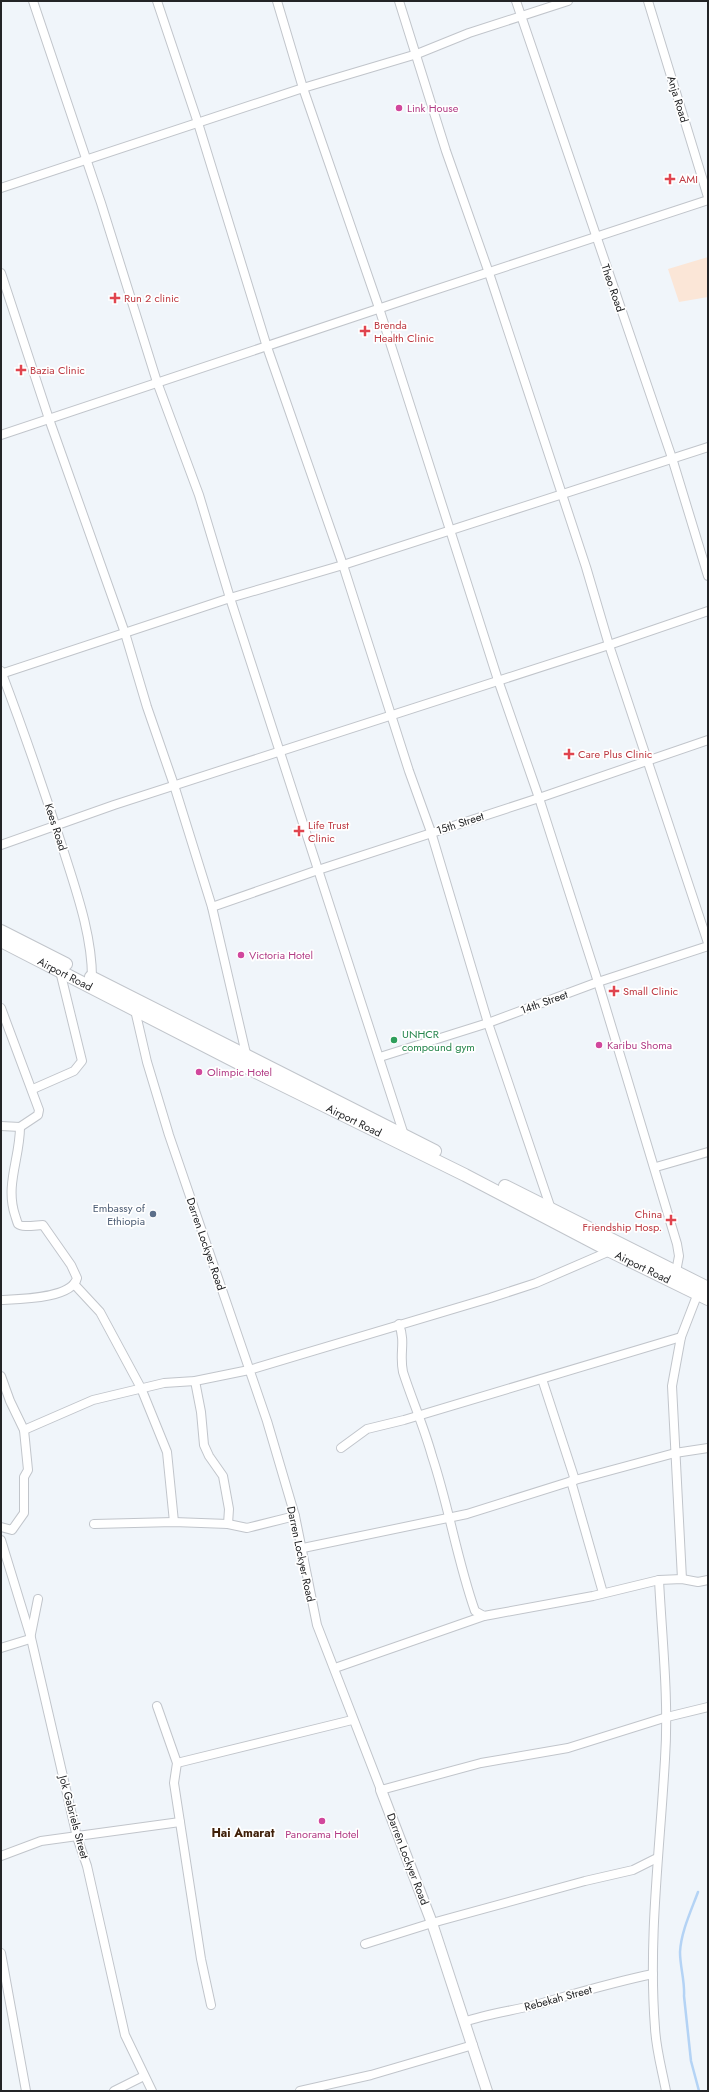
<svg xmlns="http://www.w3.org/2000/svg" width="709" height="2092" font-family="Jost,sans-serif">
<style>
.commercial{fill:#fbe6d7}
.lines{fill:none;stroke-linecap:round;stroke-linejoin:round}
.stream{stroke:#b4d3f5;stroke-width:2.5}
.minor-casing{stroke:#c1c5cb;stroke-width:10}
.tertiary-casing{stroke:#c1c5cb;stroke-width:12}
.primary-casing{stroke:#c1c5cb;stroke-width:14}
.minor{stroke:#fff;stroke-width:8}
.tertiary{stroke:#fff;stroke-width:10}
.primary{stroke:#fff;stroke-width:12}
.hotel-dot{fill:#d1479c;stroke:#fff;stroke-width:1.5}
.health-dot{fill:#e0444e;stroke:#fff;stroke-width:1.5}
.leisure-dot{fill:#2e9e5b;stroke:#fff;stroke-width:1.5}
.service-dot{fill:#5c6f8a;stroke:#fff;stroke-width:1.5}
.labels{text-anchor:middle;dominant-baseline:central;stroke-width:3.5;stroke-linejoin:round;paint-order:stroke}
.street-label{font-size:11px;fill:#232426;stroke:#fff}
.hotel-label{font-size:11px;fill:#b23c85;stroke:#fff;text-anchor:start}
.health-label{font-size:11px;fill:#be3a42;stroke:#fff;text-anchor:start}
.leisure-label{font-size:11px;fill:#27864d;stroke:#fff;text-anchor:start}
.service-label{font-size:11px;fill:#4e5e75;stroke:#fff;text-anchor:end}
.neighbourhood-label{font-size:12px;font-weight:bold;fill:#402009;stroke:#fff}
</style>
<rect width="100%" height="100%" fill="#f0f5fa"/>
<!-- commercial -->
<polygon class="commercial" points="708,257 708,297 679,302 668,269"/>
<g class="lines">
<!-- stream -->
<path class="stream" d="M698,1892C691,1911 681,1932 680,1952C680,1967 685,1981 684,1996L691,2061L699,2091"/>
<defs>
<g id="minor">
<polyline points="33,1 101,203 157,382 199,495 230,598 404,1135"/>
<polyline points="157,1 198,123 267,347 343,565 409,771 431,832 488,1023 551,1209 550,1211"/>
<polyline points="277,1 303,88 379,308 498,680 539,798 598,982 677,1244 679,1256 676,1272"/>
<polyline points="399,1 446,151 489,273 586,567 609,645 708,943"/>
<polyline points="516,1 672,458 708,576"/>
<polyline points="648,1 708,197"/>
<polyline points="1,188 303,88 417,54 469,33 568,1"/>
<polyline points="1,273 49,419 125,633 147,707 174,785 212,907 247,1058"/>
<path d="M1,435C236,356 472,277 708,200"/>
<path d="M1,671C23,729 43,787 62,846C76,890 93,937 92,982"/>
<polyline points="1,674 230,598 343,565 708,447"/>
<polyline points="1,845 114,805 609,645 708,611"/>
<polyline points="212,907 318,870 539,798 708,740"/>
<polyline points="1,1008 39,1110 38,1115 20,1127 1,1126"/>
<polyline points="135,1010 147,1062 169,1135 267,1421 295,1516 317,1625 381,1790 481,1763 568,1748 667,1717 708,1707"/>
<polyline points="380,1057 488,1023 598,982 708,946"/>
<polyline points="33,1089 74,1071 82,1061 60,971"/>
<polyline points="656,1167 708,1152"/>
<polyline points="74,1284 100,1312 141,1388 167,1452 174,1522"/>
<path d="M1,1300C18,1299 72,1299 77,1278L71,1265L43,1225C37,1225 22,1228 18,1224C17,1222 16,1218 15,1215C5,1185 20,1158 20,1127"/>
<path d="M399,1324C406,1344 399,1352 403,1372C412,1400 424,1427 432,1456C449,1507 457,1560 475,1611L484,1616L495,1614L593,1596L659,1580L682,1579L698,1582L708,1580"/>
<polyline points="1,1376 10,1401 24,1430 93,1400 164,1383 195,1381 249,1370 490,1298 536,1283 610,1251"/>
<polyline points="542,1379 575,1480"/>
<polyline points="195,1381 201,1412 204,1445 209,1456 223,1476 229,1509 228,1524"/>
<polyline points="341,1448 367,1429 404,1420 681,1337"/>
<polyline points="571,1481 603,1593"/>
<polyline points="94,1524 174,1522 228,1524 247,1528 295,1516"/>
<polyline points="1,1527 12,1530 24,1513 24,1477 28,1470 24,1430"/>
<polyline points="1,1540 31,1638 77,1837 87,1866 125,2035 152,2091"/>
<polyline points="303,1548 467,1514 575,1480 675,1453 708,1448"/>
<polyline points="682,1579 672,1386 681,1337 698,1293"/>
<path d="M659,1580C662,1639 669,1699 665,1759C660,1849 648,1938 655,2028C656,2049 662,2070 666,2091"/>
<polyline points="1,1648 30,1639 38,1599"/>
<polyline points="335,1668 484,1616"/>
<polyline points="157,1706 177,1763 174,1783 201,1959 211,2005"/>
<polyline points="177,1763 352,1720"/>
<polyline points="1,1856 41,1841 180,1822"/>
<polyline points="365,1944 432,1923 585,1881 633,1870 657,1858"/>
<polyline points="1,1953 26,2091"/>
<path d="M464,2022C486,2014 511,2011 535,2005C574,1994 613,1982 653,1974"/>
<polyline points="114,2091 144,2076"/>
<polyline points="300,2091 371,2075 473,2045"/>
</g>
<polyline id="tertiary" points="381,1790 432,1923 487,2091"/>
<g id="primary">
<polyline points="1,931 66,964"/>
<path id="s1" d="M1,941L248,1068L465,1175L610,1251L708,1299"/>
<polyline points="91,977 435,1151"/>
<polyline points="505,1186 708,1288"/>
</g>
</defs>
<!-- minor casing -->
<use href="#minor" class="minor-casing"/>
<!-- tertiary casing -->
<use href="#tertiary" class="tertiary-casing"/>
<!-- primary casing -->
<use href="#primary" class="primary-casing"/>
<!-- minor -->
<use href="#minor" class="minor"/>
<!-- tertiary -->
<use href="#tertiary" class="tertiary"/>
<!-- primary -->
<use href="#primary" class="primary"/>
</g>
<!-- markers -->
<g class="hotel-dot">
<circle cx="399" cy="108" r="4"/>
<circle cx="241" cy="955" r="4"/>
<circle cx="599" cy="1045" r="4"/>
<circle cx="199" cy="1072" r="4"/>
<circle cx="322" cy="1821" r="4"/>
</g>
<g class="health-dot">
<path d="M668 173h4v4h4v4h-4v4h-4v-4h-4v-4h4z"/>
<path d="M113 292h4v4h4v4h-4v4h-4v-4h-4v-4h4z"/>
<path d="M363 325h4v4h4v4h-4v4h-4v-4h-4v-4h4z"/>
<path d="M19 364h4v4h4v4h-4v4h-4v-4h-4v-4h4z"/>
<path d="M567 748h4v4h4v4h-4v4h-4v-4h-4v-4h4z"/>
<path d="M297 825h4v4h4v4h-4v4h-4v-4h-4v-4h4z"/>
<path d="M612 985h4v4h4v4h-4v4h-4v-4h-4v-4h4z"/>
<path d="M669 1214h4v4h4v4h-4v4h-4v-4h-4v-4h4z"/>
</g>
<circle class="leisure-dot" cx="394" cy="1040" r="4"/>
<circle class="service-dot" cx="153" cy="1214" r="4"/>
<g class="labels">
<!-- street labels -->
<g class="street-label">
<text transform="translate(678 99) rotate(73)">Anja Road</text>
<text transform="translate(613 288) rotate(71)">Theo Road</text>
<text transform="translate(460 823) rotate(-18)">15th Street</text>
<text transform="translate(56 827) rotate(72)">Kees Road</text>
<text stroke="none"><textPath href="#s1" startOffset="72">Airport Road</textPath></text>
<text transform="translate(544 1002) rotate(-20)">14th Street</text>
<text stroke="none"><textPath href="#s1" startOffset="396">Airport Road</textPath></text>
<text transform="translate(206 1244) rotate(71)">Darren Lockyer Road</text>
<text stroke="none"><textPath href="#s1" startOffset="720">Airport Road</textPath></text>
<text transform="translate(301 1554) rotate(78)">Darren Lockyer Road</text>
<text transform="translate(74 1817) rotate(75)">Jok Gabriels Street</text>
<text transform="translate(408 1859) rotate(69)">Darren Lockyer Road</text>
<text transform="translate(558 1998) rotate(-15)">Rebekah Street</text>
</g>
<!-- hotel labels -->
<g class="hotel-label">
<text x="407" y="108">Link House</text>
<text x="249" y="955">Victoria Hotel</text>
<text x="607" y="1045">Karibu Shoma</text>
<text x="207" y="1072">Olimpic Hotel</text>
<text x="322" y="1834" text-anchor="middle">Panorama Hotel</text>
</g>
<!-- health labels -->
<g class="health-label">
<text x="679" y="179">AMI</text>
<text x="124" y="298">Run 2 clinic</text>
<text x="374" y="325">Brenda<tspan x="374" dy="13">Health Clinic</tspan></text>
<text x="30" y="370">Bazia Clinic</text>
<text x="578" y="754">Care Plus Clinic</text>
<text x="308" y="825">Life Trust<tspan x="308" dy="13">Clinic</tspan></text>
<text x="623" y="991">Small Clinic</text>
<text x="662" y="1214" text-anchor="end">China<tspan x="662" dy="13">Friendship Hosp.</tspan></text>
</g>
<!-- leisure labels -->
<g class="leisure-label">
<text x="402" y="1034">UNHCR<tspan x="402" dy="13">compound gym</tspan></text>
</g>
<!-- service labels -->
<g class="service-label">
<text x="145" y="1208">Embassy of<tspan x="145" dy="13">Ethiopia</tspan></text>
</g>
<!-- neighbourhood labels -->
<g class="neighbourhood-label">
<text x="243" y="1833">Hai Amarat</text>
</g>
</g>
<!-- border -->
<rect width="709" height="2092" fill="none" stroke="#232426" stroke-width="4"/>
</svg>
